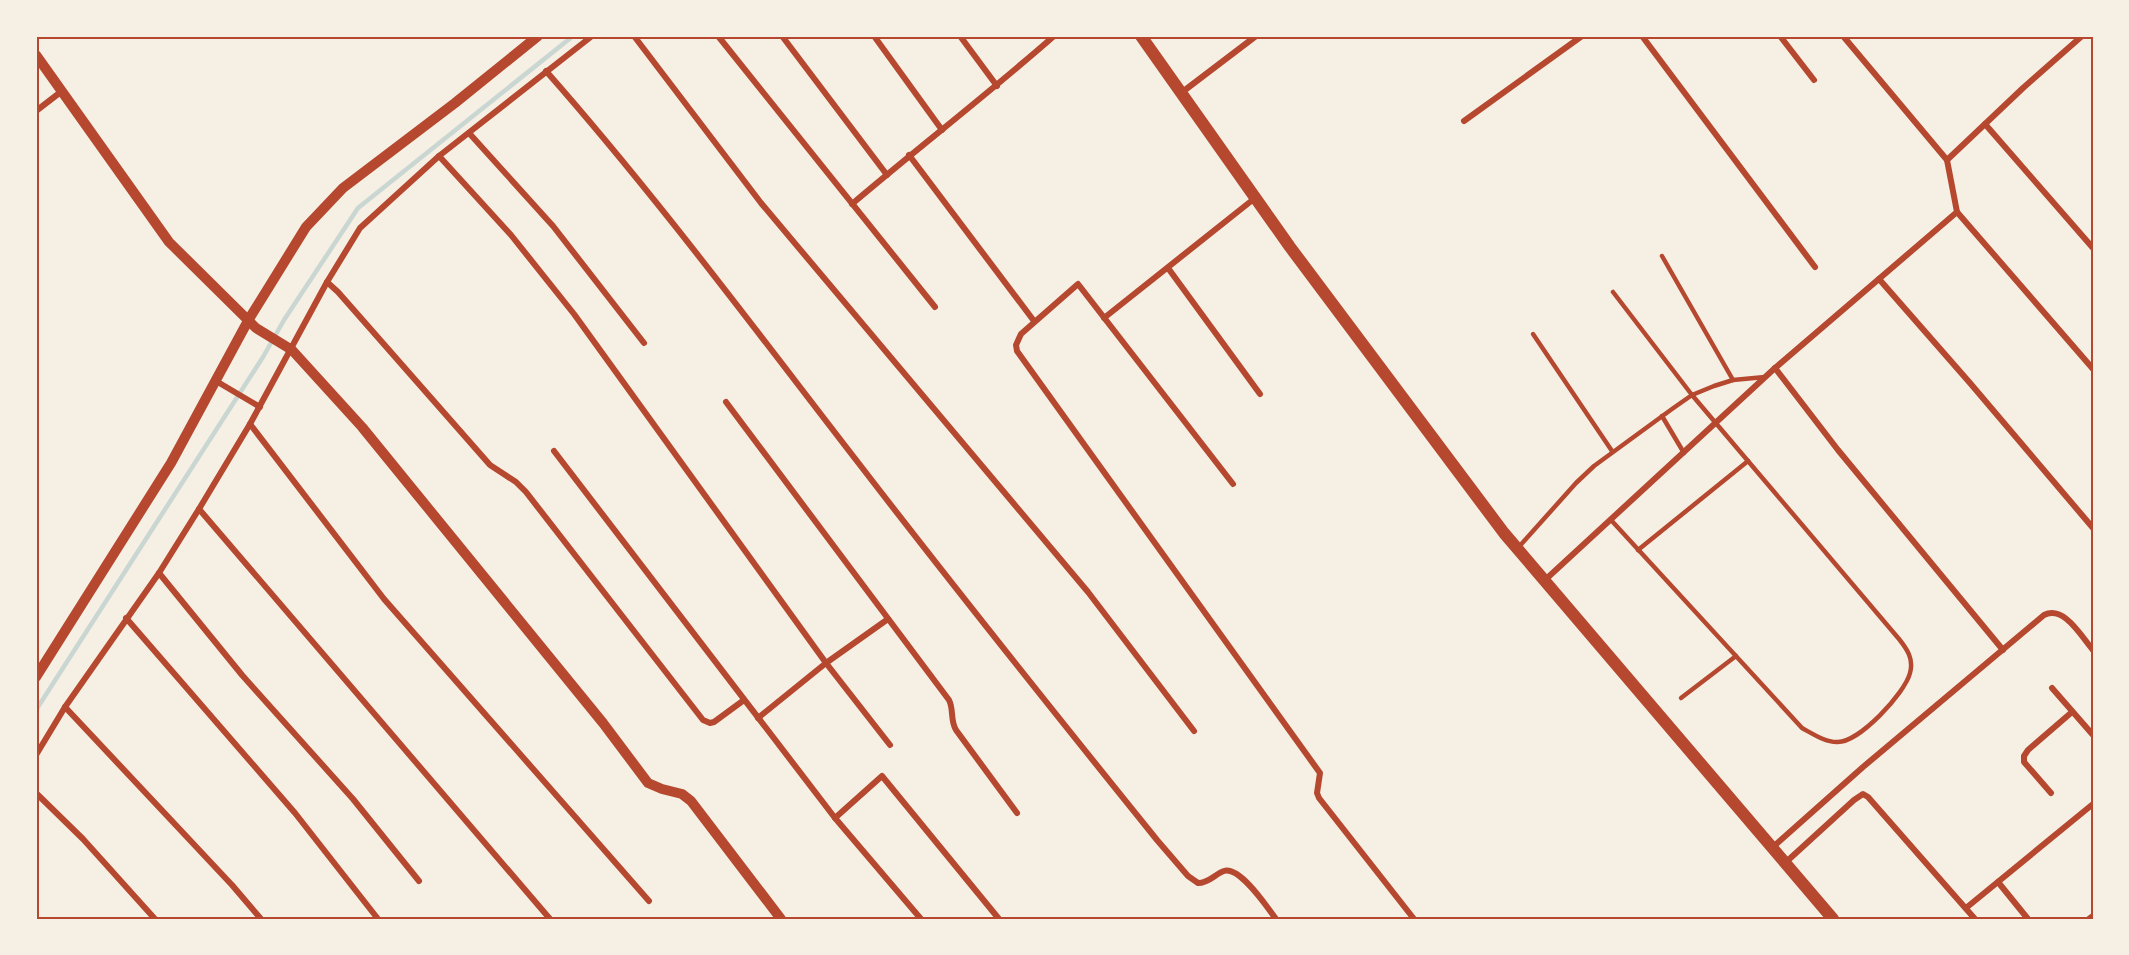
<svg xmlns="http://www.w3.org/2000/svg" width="2129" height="955" font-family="'Crimson Pro',serif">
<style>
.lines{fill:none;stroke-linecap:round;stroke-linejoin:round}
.stream{stroke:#c9d6d2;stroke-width:4.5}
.service{stroke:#b5482f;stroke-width:4.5}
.minor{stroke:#b5482f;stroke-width:6}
.tertiary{stroke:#b5482f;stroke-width:10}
.secondary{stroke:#b5482f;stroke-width:12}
.neatline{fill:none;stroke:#b5482f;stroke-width:2}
</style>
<rect width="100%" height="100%" fill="#f6efe4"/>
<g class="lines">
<!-- stream -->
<polyline class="stream" points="36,710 263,357 284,320 358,208 573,36"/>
<!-- service -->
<g class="service">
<polyline points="1662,256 1733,380"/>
<polyline points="1533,334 1612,451"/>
<polyline points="1662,416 1684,453"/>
<path d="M1611,520L1802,728C1813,734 1825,742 1837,742C1859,743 1905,693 1910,673C1914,659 1907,649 1899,639L1692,395L1613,292"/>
<polyline points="1517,549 1576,483 1594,466 1672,409 1692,395 1714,386 1733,380 1765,377"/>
<polyline points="1638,550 1748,461"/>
<polyline points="1681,698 1736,656"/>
</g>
<!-- minor -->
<g class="minor">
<polyline points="634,36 761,203 1088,592 1194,731"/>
<polyline points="718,36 935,307"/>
<polyline points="782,36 887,175"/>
<polyline points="874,36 942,130"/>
<polyline points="960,36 997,86"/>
<polyline points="1642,36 1815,267"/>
<polyline points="1780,36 1814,80"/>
<polyline points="1843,36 1947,160"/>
<path d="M546,71C657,197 757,332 860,465C957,591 1057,716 1157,840L1188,876L1198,883C1209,883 1215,874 1224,871C1240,866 1267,907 1276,919"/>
<polyline points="1181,93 1256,36"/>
<polyline points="36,111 62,91"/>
<polyline points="1464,121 1582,36"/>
<polyline points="1985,124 2093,248"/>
<polyline points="469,133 553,226 644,343"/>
<polyline points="909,155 1034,321"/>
<polyline points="439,156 511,235 574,314 826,663 890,745"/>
<path d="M852,204C919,147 988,94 1054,36"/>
<polyline points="1957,212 2093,369"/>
<polyline points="1168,268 1260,394"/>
<polyline points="1879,279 1970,383 2093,528"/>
<polyline points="327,282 338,292 490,465 516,482 526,492 703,720 710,723 714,722 744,700"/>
<polyline points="1104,318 1255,198"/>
<polyline points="1775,368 1838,450 2003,650"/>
<polyline points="216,381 260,407"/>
<path d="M726,402L949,700C954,710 950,720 956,730L1017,813"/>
<polyline points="250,424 384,599 649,901"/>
<polyline points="554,451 835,818 921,919"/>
<polyline points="1233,484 1078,284 1021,334 1016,345 1017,351 1320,773 1317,793 1319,798 1414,919"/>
<polyline points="199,509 550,919"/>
<polyline points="159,573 242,675 353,799 419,881"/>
<polyline points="1545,580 1775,368 1957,212 1947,160 2023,88 2082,36"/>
<polyline points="126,618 295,813 378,919"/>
<polyline points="2052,688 2093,735"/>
<polyline points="65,707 232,885 261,919"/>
<polyline points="758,718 826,663 888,619"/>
<polyline points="36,755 65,707 159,573 199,509 250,424 327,282 360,228 439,156 592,36"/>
<polyline points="36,793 83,839 155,919"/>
<polyline points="2051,793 2024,762 2024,756 2028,750 2072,712"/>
<polyline points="835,818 882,776 999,919"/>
<path d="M1773,847L1863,767L2044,615C2064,605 2081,636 2093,650"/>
<polyline points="1785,863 1854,800 1863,794 1868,797 1975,919"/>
<polyline points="1998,882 2028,919"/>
<polyline points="1966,908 2093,804"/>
<polyline points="2089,919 2093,916"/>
</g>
<!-- tertiary -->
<g class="tertiary">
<polyline points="36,55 169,242 256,328 292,350 362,427 603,723 648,783 662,789 682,794 691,801 781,919"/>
<polyline points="36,677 171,463 249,319 306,227 343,188 455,103 538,36"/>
</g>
<!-- secondary -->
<polyline class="secondary" points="1141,36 1290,247 1504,533 1833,919"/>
</g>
<!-- border -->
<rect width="2129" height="955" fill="none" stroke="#f6efe4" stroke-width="75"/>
<rect x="38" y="38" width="2054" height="880" class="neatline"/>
</svg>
